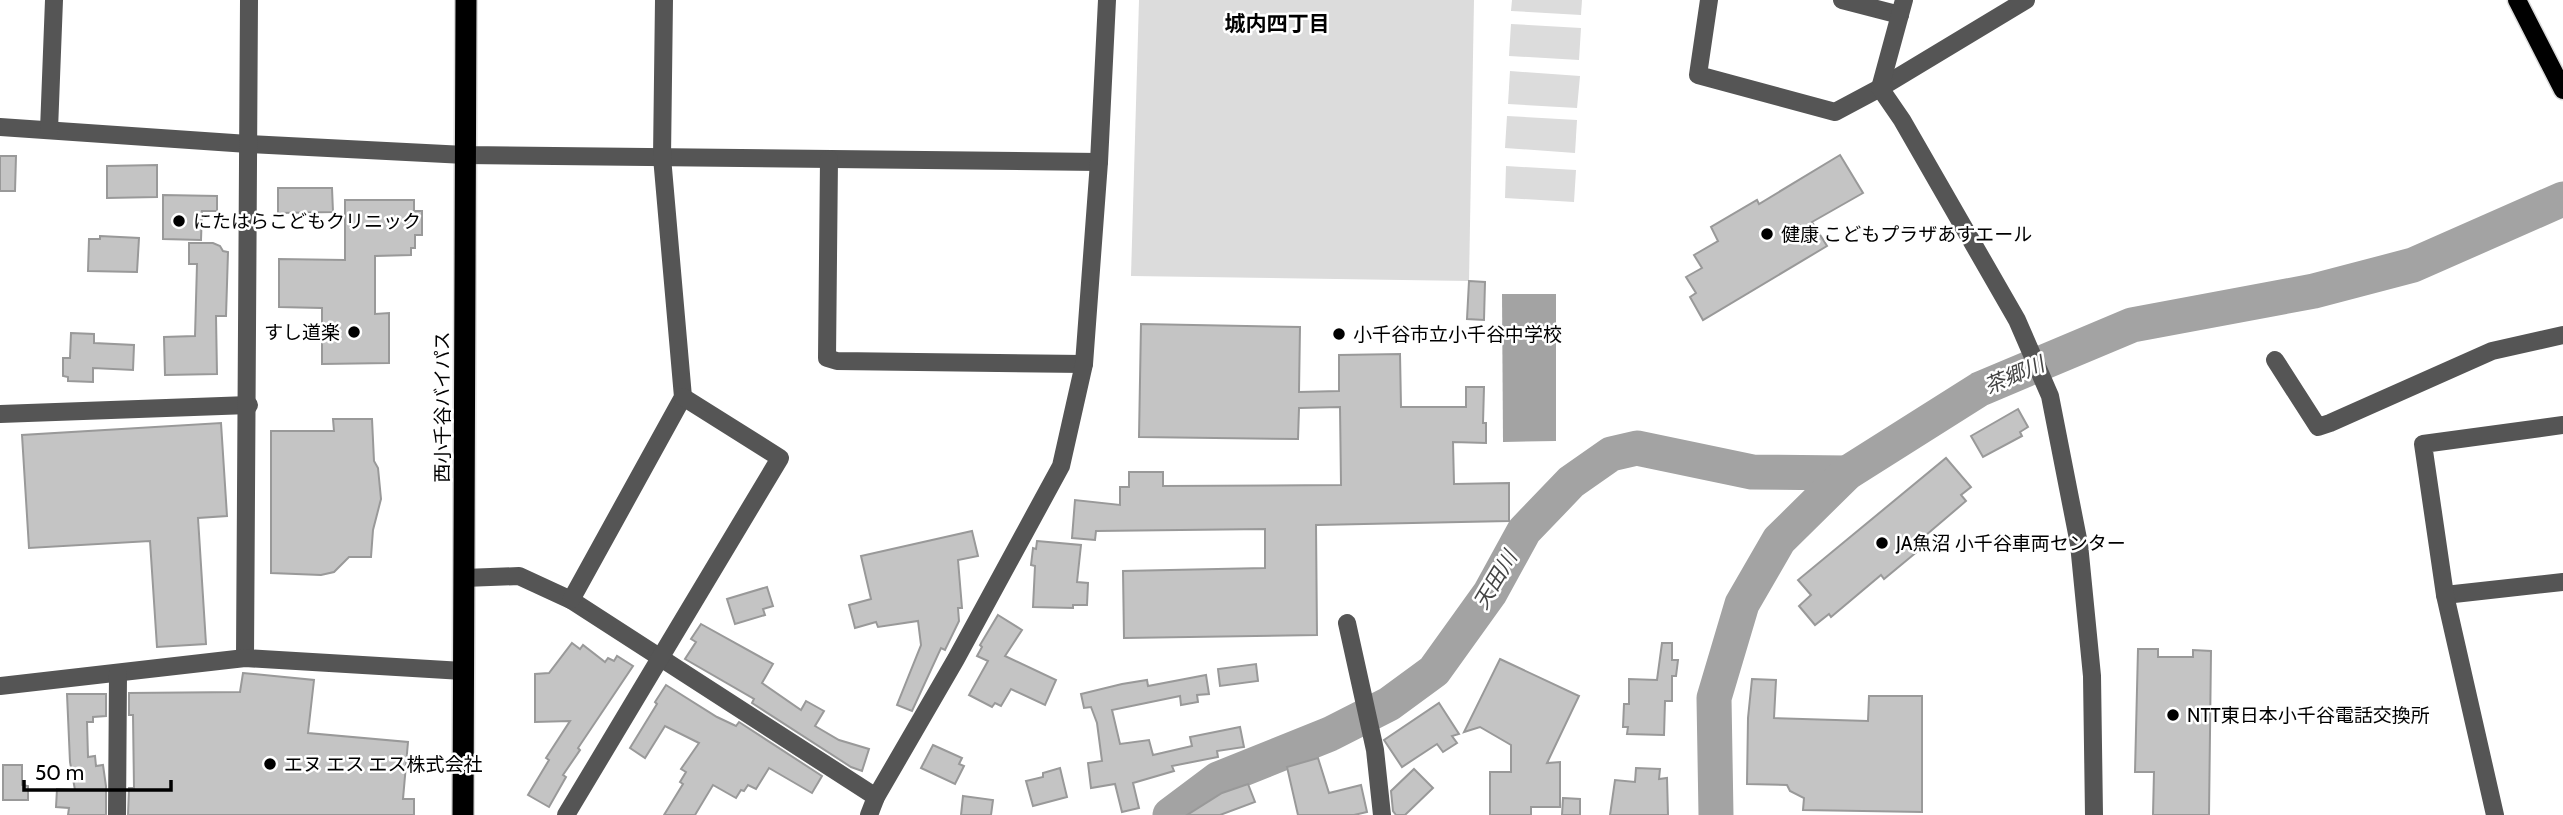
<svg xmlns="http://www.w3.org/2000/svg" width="2563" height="815" font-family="Cabin,'Noto Sans JP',sans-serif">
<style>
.green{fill:#dcdcdc}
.water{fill:#a3a3a3}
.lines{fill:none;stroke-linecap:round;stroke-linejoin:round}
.river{stroke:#a3a3a3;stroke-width:35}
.building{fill:#c4c4c4;stroke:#999;stroke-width:2}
.major-casing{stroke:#dbdbdb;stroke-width:21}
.highway-casing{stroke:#dbdbdb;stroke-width:24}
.minor{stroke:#555;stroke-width:18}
.major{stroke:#000;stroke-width:18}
.highway{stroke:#000;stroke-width:21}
.poi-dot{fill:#000;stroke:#fff;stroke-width:2.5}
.labels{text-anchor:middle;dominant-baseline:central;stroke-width:5;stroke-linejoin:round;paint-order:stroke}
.poi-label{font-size:19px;fill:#000;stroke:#fff;text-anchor:start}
.street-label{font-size:19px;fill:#000;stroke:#fff}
.neighbourhood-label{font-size:21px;font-weight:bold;fill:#000;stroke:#fff}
.water-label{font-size:21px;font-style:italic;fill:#444;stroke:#fff}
</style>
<rect width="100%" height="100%" fill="#fff"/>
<!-- green -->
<g class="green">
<polygon points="1139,0 1474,0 1469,281 1131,276"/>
<polygon points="1512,0 1582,0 1581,15 1511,11"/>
<polygon points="1511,24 1581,28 1579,60 1509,56"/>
<polygon points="1510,71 1580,76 1577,108 1508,104"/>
<polygon points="1507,116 1577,120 1575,153 1505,148"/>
<polygon points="1506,166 1576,170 1574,202 1505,198"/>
</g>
<!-- water -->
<polygon class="water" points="1502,294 1556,294 1556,441 1503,442"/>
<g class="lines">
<!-- river -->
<g class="river">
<polyline points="1170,815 1218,779 1330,734 1389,704 1434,671 1490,593 1524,531 1571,482 1611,454 1637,448 1752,472 1847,473"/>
<polyline points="1716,815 1714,698 1742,604 1779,540 1847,473 1980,389 2132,325 2314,291 2413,265 2563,199"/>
</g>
</g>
<!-- building -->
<g class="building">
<polygon points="1840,155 1863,193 1812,222 1827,246 1703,320 1690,297 1696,293 1686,277 1702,268 1694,255 1718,241 1711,227 1757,200 1759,204"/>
<polygon points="0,156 16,156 15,191 0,191"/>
<polygon points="157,165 157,197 107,198 107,166"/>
<polygon points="278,188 332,188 333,212 278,213"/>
<polygon points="163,195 217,196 217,211 202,211 201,240 163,239"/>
<polygon points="345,200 414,200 414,211 422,211 422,235 415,235 415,248 411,248 411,255 375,256 375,314 389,313 389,363 322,364 322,308 279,307 279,259 345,260"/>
<polygon points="100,236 139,238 137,272 88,271 89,239 100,239"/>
<polygon points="189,243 213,243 220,246 223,251 228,252 226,316 216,316 217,374 165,375 164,337 195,336 197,264 189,264"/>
<polygon points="1469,281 1485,282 1484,320 1467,319"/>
<polygon points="1141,324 1300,327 1299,392 1339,391 1339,355 1400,354 1401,407 1466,407 1466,387 1484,387 1483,423 1486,423 1486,443 1453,442 1454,484 1509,483 1509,521 1316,525 1317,635 1124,638 1123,571 1265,568 1265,529 1096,531 1095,540 1072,538 1075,500 1120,505 1120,487 1129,487 1129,472 1163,472 1163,486 1341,485 1340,407 1299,408 1298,439 1139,437"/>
<polygon points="71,333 94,334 94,343 134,345 133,370 93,368 93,382 68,381 68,377 63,376 63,358 70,358"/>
<polygon points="2018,409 2028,427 2020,432 2022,436 1983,457 1971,436"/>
<polygon points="333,419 372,419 374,461 378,468 381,499 373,530 371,557 349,557 334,572 321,575 271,573 271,431 334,431"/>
<polygon points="221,423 227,516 198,518 206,644 157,647 150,541 29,548 22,435"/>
<polygon points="1946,458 1971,487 1961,495 1966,501 1919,541 1924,546 1884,579 1881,575 1831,617 1829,614 1815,625 1799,606 1811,595 1798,580"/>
<polygon points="972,531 978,556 958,560 962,608 958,608 959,621 945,650 941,648 912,711 897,705 921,645 918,621 878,627 876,622 855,628 849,605 871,599 861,556"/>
<polygon points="1037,541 1081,545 1077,582 1088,583 1087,605 1073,605 1073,608 1033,607 1035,566 1031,565 1033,548 1036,549"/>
<polygon points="767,587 773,606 763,609 765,615 735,624 727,599"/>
<polygon points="998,615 1022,630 1005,656 1056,680 1045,705 1011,689 1001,706 995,703 992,707 969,695 988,661 977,656 982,647 980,645"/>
<polygon points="701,624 773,664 762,683 801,710 806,701 824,711 815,726 839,740 869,749 862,771 851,767 752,703 754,699 685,659 696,642 691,639"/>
<polygon points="572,643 580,649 583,645 605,662 608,658 614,661 617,656 633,666 578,748 580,750 563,775 566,777 549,807 528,795 549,760 546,758 570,721 535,722 535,674 549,673"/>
<polygon points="1662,643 1672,643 1672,660 1678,660 1676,676 1672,676 1672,701 1665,701 1664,735 1627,734 1628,727 1623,727 1624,704 1629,704 1629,679 1657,680"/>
<polygon points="2138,649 2158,649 2158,657 2193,657 2193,650 2211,651 2209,815 2153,815 2154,772 2135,772"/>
<polygon points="1500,659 1579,696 1547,763 1560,762 1560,807 1531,807 1531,815 1490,815 1490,772 1511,772 1511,745 1480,727 1464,732"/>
<polygon points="1256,664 1258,681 1220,686 1218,669"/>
<polygon points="243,673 314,680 308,733 408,742 403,799 414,799 414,815 128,815 129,788 134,788 133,715 129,715 129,693 240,692"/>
<polygon points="1206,675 1209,694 1197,695 1198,702 1181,705 1180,696 1112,710 1120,744 1149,740 1153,755 1192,746 1190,737 1240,727 1244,747 1217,751 1218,757 1172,766 1174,771 1133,783 1139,808 1122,812 1115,784 1091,788 1088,763 1102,761 1097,723 1091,707 1084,708 1081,694 1122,684 1147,680 1148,686"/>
<polygon points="1752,679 1776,680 1774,718 1868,721 1869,696 1922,696 1922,812 1803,810 1804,798 1790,791 1787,785 1747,784 1748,718"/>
<polygon points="666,685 717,717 736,726 739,722 822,776 812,793 769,768 756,789 748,785 744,791 741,790 736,798 713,785 695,815 664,815 683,784 680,782 686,772 681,769 699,743 665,726 645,758 630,748 657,704 655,702"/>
<polygon points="67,694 106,694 106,716 93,717 93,722 87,722 88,757 95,756 96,766 103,765 106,786 106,815 68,815 69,808 56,807 57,789 75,790 70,762"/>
<polygon points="1439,703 1459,734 1452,736 1457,743 1443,752 1437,744 1402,767 1384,740"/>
<polygon points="933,745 962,758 959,764 964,766 955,784 921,768"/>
<polygon points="1318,758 1329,793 1361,785 1367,812 1354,815 1298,815 1287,767"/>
<polygon points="3,765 22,765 22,785 28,786 28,800 3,800"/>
<polygon points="1060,768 1067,797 1033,806 1026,781 1043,777 1043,773"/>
<polygon points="1636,768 1660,769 1659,779 1667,778 1668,815 1610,815 1615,780 1635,782"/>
<polygon points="1414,769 1433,788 1405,815 1396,815 1393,811 1391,791"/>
<polygon points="1248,784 1255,802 1220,815 1187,815 1222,793"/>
<polygon points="963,796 993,800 991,815 961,815"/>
<polygon points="1563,798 1580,799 1580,815 1562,815"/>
</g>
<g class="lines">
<defs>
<polyline id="major" points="2517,0 2563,90"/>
<polyline id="highway" points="463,815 466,0"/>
</defs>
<!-- major casing -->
<use href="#major" class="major-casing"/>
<!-- highway casing -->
<use href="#highway" class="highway-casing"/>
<!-- minor -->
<g class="minor">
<polyline points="1709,0 1698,75 1835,112 1880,88 2026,0"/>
<polyline points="1842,0 1900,15"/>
<polyline points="1904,0 1880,88 1902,120 2017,320 2050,396 2079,544 2092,676 2094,815"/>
<polyline points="0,127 248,144 465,155 1099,162"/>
<polyline points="49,130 54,0"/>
<polyline points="829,159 827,358 837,361 1084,364"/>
<polyline points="2275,360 2318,427 2330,423 2492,351 2563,335"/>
<polyline points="0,414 249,405"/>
<polyline points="464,578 519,576 571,600 876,797"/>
<polyline points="2445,595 2563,582"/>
<polyline points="571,600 683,397 662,157 664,0"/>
<polyline points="1347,623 1375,750 1382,815"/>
<polyline points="245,658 249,0"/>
<polyline points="0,686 245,658 463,671"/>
<polyline points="117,815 118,674"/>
<polyline points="566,815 780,458 683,397"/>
<polyline points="869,815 876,797 956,659 1061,466 1084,364 1099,162 1107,0"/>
<polyline points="2495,815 2445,595 2423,444 2563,425"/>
</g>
<!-- major -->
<use href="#major" class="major"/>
<!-- highway -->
<use href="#highway" class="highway"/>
</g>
<!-- markers -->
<g class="poi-dot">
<circle cx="179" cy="221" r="7"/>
<circle cx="1767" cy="234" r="7"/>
<circle cx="354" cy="332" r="7"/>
<circle cx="1339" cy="334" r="7"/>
<circle cx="1882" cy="543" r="7"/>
<circle cx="2173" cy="715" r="7"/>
<circle cx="270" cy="764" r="7"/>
</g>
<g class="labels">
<!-- poi labels -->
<g class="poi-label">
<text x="193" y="221">にたはらこどもクリニック</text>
<text x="1781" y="234">健康 こどもプラザあすエール</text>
<text x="340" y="332" text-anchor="end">すし道楽</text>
<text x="1353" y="334">小千谷市立小千谷中学校</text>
<text x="1896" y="543">JA魚沼 小千谷車両センター</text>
<text x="2187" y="715">NTT東日本小千谷電話交換所</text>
<text x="284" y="764">エヌ エス エス株式会社</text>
</g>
<!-- street labels -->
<g class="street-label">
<text transform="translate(442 407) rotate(-90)">西小千谷バイパス</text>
</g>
<!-- neighbourhood labels -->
<g class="neighbourhood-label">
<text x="1277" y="23">城内四丁目</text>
</g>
<!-- water labels -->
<g class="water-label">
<text transform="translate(2014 375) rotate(-23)">茶郷川</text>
<text transform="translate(1495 580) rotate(-59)">天田川</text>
</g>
</g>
<!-- scale -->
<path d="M24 780v10h147v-10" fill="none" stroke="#000000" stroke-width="3.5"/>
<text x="35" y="780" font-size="21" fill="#000000" stroke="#ffffff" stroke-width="5" paint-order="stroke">50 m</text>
</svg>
